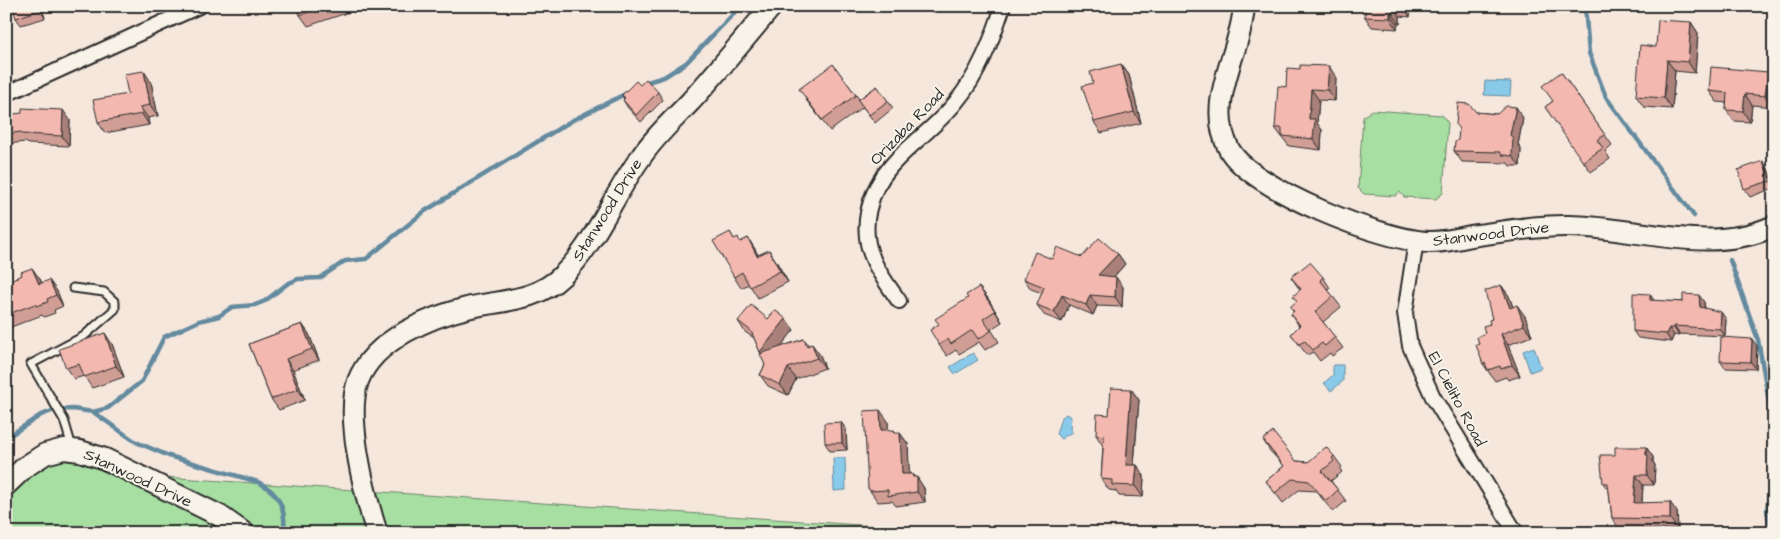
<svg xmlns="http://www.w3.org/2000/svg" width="1780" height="539" font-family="'Architects Daughter',sans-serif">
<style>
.green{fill:#a7dfa3;stroke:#698567}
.water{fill:#89caea;stroke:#638a9e}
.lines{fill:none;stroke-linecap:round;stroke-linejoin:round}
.stream{stroke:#638a9e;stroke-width:4.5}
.lane-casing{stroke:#2b2b2b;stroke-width:11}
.street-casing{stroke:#2b2b2b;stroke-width:18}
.secondary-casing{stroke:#2b2b2b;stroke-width:24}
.lane{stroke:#f7f3e8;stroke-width:7}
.street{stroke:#f7f3e8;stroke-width:14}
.secondary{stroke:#f7f3e8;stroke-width:20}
.wall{fill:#d19e96;stroke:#2b2b2b}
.shaded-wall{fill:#aa817a;stroke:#2b2b2b}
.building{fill:#f3b8af;stroke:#2b2b2b}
.labels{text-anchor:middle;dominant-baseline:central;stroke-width:4;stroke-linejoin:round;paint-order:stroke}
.street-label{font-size:16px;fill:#2b2b2b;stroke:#f7f3e8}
</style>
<rect width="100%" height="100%" fill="#f6e7dd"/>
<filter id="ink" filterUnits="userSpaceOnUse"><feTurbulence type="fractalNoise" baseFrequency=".02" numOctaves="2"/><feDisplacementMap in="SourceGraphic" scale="10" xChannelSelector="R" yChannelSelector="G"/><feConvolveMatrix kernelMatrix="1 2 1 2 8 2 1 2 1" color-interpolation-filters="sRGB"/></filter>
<g filter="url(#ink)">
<!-- green -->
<g class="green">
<polygon points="1372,110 1442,115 1448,123 1443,193 1436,199 1404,197 1400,192 1395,196 1364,194 1358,188 1363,117"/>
<polygon points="57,450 107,473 976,533 6,533 6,466 37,468"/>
</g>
<!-- water -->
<g class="water">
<polygon points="1485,81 1511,82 1510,96 1484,95"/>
<polygon points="1534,347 1541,368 1530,372 1523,351"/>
<polygon points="973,353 978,360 955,374 950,367"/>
<polygon points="1333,365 1343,365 1343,381 1331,391 1324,383 1333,375"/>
<polygon points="1066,414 1071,417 1070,428 1072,432 1061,439 1056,434 1061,418"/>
<polygon points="833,458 845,458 846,490 834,491"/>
</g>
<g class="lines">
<!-- stream -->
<g class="stream">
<polyline points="1585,6 1589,53 1606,97 1694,216"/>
<polyline points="644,83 664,77 686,63 741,6"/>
<polyline points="1730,260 1758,340 1774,430"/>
<polyline points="93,412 108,408 142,381 164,337 199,321 219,316 232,307 255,305 265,301 287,284 298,279 320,278 345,261 366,259 425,211 571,121 627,93"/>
<path d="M6,438L41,415L55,410L73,409L93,412L136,442L169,456L258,482C280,493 286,509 284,533"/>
<polyline points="1772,533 1767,511 1774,451"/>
</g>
<defs>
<polyline id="lane" points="72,447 64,420 31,364 84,336 115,309 115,302 104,292 73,288"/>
<g id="street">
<polyline points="6,94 199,6"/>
<polyline points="1416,241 1405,313 1410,346 1433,397 1516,533"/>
<path d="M899,301C890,288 879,274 873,259C859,228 869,191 891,166C911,143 937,126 956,102C979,74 992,40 1003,6"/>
</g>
<g id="secondary">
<path d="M1244,6C1241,54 1204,101 1229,149C1250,189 1386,242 1430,242C1444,242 1458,239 1471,236C1504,232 1536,225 1569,226C1637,227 1709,256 1774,226"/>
<polyline points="6,485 25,467 45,454 64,449 80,451 105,459 220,516 244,533"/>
<path d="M377,533C365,495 345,418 358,381C374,339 432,316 471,307C504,300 536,301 562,276C596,243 613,195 641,157C655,136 674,119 691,101C719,70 745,38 772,6"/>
</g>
</defs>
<!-- lane casing -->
<use href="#lane" class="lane-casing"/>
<!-- street casing -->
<use href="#street" class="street-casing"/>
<!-- secondary casing -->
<use href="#secondary" class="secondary-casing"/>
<!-- lane -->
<use href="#lane" class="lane"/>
<!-- street -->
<use href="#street" class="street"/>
<!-- secondary -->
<use href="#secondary" class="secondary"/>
</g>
<!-- wall -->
<g class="wall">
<polygon points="41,6 45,18 21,25 16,18"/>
<polygon points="297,6 360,6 361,8 308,26 300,15"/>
<polygon points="1365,6 1411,6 1410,17 1400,16 1400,24 1398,24 1397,29 1372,27 1365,17"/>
<polygon points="1691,22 1698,33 1695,73 1675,71 1672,109 1644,107 1636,96 1656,47"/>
<polygon points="833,64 859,99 877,86 893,108 875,123 863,107 830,131 806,100"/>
<polygon points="1121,64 1129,75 1141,123 1101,133 1094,122 1093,83"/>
<polygon points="1561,72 1612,145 1605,151 1610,159 1591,172 1545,107 1553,101"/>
<polygon points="1768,72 1774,81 1773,107 1752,105 1750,122 1734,121 1726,110 1727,103 1717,102 1709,91"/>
<polygon points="1336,77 1335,101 1319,100 1317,123 1322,130 1321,150 1289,146 1275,128 1286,87"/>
<polygon points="151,82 158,116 148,118 149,125 105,133 98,122 128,94"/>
<polygon points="640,85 658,92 663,100 641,122 628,108 623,100 624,99 622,95"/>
<polygon points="1516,107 1523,118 1518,145 1521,149 1520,166 1510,166 1508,163 1462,162 1454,151 1458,140 1476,112 1497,114"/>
<polygon points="6,115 70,120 69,146 28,144 26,142 6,144"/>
<polygon points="1763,161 1768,169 1774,185 1774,188 1750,197 1744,189"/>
<polygon points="730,232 734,239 741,242 748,238 758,255 769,250 776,261 788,282 758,298 749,284 741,288 734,277"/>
<polygon points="1118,254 1125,264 1114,276 1123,287 1122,307 1097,306 1093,315 1069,305 1062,322 1044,315 1037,305 1042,293 1031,289 1024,279 1052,259"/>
<polygon points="22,275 40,279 42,283 57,291 63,306 54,310 55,313 44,317 42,315 6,329 6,282"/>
<polygon points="1291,277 1323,277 1330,288 1328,290 1341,307 1323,322 1343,348 1332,356 1330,353 1320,361 1313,352 1307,355 1291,334 1299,326 1291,314 1293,312 1300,290"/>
<polygon points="1501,285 1509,296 1513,307 1525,316 1532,336 1508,345 1520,376 1508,380 1506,377 1495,381 1483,364 1479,344 1492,319"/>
<polygon points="987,297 1002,322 991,329 999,342 985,350 979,342 959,354 956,350 947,356 939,345"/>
<polygon points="1654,301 1704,302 1705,308 1726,319 1725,336 1679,334 1679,336 1674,335 1671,342 1638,338 1633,331"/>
<polygon points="768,319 794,330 780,347 804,339 809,345 820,355 825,368 796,379 788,395 768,386 760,375 765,365 761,354 754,338 745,332 738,321"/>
<polygon points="302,324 309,334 319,360 293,370 305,400 279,410 271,399 249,344"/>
<polygon points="112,344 124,377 92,388 84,376 74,379 66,368"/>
<polygon points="1757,346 1756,369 1725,368 1720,361"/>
<polygon points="1131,389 1139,400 1134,465 1137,465 1144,476 1143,497 1119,496 1116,491 1109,490 1101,479 1103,446 1096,435 1109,415"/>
<polygon points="888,421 888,430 896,433 900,433 908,444 909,474 912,474 924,488 925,502 896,506 892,501 878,502 868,488"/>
<polygon points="846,429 847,450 830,451 825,443"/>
<polygon points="1263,440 1296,461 1308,462 1334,456 1342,467 1340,469 1342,472 1331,481 1346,501 1333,512 1316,491 1299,490 1283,503 1266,481 1284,466 1270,451"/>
<polygon points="1646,447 1653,457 1653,462 1655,465 1654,485 1643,485 1642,503 1677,512 1678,529 1619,529 1612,518 1609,491 1603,483 1615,455"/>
</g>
<!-- shaded-wall -->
<g class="shaded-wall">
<polygon points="38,6 41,6 45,18 40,10"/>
<polygon points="1393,6 1400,16 1400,24 1392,13"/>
<polygon points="1403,6 1411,6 1410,17"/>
<polygon points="1390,13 1398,24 1397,29 1390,18"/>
<polygon points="1691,22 1698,33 1695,73 1688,62"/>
<polygon points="1667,60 1675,71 1672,109 1664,98"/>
<polygon points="1121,64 1129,75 1141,123 1134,112"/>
<polygon points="1329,66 1336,77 1335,101 1327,90"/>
<polygon points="144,71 151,82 158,116 150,105"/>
<polygon points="1768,72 1774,81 1773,107 1765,96"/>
<polygon points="1311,89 1319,100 1317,123 1322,130 1321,150 1313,139 1309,119"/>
<polygon points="1745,94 1752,105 1750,122 1743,111"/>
<polygon points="140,107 148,118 149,125 142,114"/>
<polygon points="1516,107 1523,118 1518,145 1521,149 1520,166 1512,156 1510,135"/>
<polygon points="63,110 70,120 69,146 62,136"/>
<polygon points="1763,161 1768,169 1774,187 1770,181"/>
<polygon points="748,238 755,249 764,267 757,256"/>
<polygon points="769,250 776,261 788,282 780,271"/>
<polygon points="1118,254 1125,264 1106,286 1098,275"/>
<polygon points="32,268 40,279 47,295 39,284"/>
<polygon points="1116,277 1123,287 1122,307 1115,297"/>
<polygon points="49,280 57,291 63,306 56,295"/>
<polygon points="1501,285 1509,296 1517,319 1510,308"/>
<polygon points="979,287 987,297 1002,322 995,311"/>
<polygon points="1650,294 1655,302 1650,300"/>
<polygon points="1062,295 1069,305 1062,322 1054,312"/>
<polygon points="1090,295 1097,306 1093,315 1086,305"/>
<polygon points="1699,295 1704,302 1705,314 1700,307"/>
<polygon points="1517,305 1525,316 1532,336 1524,325"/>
<polygon points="1721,312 1726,319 1725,336 1720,329"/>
<polygon points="786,319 794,330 767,363 760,352"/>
<polygon points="302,324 309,334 319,360 312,349"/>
<polygon points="1674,326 1679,334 1679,336 1674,328"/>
<polygon points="1669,328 1674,335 1671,342 1666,334"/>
<polygon points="105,333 112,344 124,377 116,366"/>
<polygon points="1501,334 1508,345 1520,376 1512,365"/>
<polygon points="1752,339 1757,346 1756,369 1751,362"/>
<polygon points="812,344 820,355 825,368 817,358"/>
<polygon points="286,359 293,370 305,400 298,389"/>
<polygon points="788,368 796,379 788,395 780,385"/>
<polygon points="1131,389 1139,400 1133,475 1126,465"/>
<polygon points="880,410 888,421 889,441 881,430"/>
<polygon points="841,422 846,429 847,450 842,443"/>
<polygon points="894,430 901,440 900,433 908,444 910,485 902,474"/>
<polygon points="1646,447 1653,457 1653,462 1655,465 1654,485 1647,475"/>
<polygon points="1137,465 1144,476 1143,497 1135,486"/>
<polygon points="912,474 917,480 917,477 924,488 925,502 917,492"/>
<polygon points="1636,475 1643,485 1641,513 1634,503"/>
<polygon points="1670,502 1677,512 1678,529 1670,519"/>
</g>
<!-- building -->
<g class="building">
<polygon points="12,6 38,6 40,10 16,18"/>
<polygon points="297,6 327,6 300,15"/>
<polygon points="1365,6 1393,6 1392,13 1390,13 1390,18 1365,17"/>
<polygon points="1658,20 1691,22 1688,62 1667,60 1664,98 1636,96 1640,45 1656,47"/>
<polygon points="833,64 856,95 822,120 799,89"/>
<polygon points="1121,64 1134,112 1094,122 1082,86 1093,83 1090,72"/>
<polygon points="1300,65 1329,66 1327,90 1311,89 1309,119 1315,119 1313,139 1282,136 1282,128 1275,128 1278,86 1286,87 1287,68 1300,69"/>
<polygon points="1711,67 1768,72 1765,96 1745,94 1743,111 1726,110 1727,93 1709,91"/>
<polygon points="144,71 150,105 140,107 142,114 98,122 93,100 128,94 124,74"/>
<polygon points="1561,72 1605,135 1597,140 1603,148 1583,162 1545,107 1553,101 1542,86"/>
<polygon points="646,79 658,92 636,115 623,100 625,98 622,95 636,81 640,85"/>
<polygon points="877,86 888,101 869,115 858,100"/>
<polygon points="1458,103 1469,104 1476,112 1497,114 1506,106 1516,107 1510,135 1513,138 1512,156 1502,155 1500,152 1454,151 1455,142 1458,140 1459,129 1456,125"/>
<polygon points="22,108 63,110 62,136 21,134 21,132 6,134 6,115 22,113"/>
<polygon points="1763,161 1770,181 1744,189 1738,170"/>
<polygon points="730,232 734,239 738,237 740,242 748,238 757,256 769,250 780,271 750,287 742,272 734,277 713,241"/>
<polygon points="1099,238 1118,254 1098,275 1116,277 1115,297 1090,295 1086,305 1062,295 1054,312 1037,305 1044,287 1024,279 1035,252 1052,259 1057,247 1082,257"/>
<polygon points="1310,262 1323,277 1320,280 1333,296 1315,312 1335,337 1325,346 1322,343 1313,350 1305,341 1299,344 1291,334 1300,325 1291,314 1294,311 1290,307 1297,301 1293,296 1301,289 1291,277"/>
<polygon points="32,268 39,284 49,280 56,295 47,299 48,302 36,306 35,304 6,315 6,282 22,275 21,272"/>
<polygon points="1501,285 1510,308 1517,305 1524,325 1501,334 1512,365 1501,369 1500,366 1488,370 1485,363 1483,364 1476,345 1479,344 1477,337 1485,333 1483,326 1490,324 1489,320 1492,319 1485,291"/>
<polygon points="979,287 995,311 983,319 991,331 978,339 972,330 951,344 948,339 939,345 930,330 939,324 935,319 968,298 966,295"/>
<polygon points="1633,293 1650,294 1650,300 1683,302 1683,294 1699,295 1700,307 1721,312 1720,329 1674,326 1674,328 1669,328 1666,334 1633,331"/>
<polygon points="751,305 768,319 775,310 786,319 760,352 751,331 738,321"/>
<polygon points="302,324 312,349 286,359 298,389 271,399 249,344"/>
<polygon points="105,333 116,366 84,377 79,364 66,368 59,349"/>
<polygon points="1721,337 1752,339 1751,362 1720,361"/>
<polygon points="804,339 807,346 812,344 817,358 788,368 780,385 760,375 765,365 760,354"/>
<polygon points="1111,388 1131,389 1126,465 1137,465 1135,486 1112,485 1112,480 1101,479 1104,436 1096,435 1097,414 1109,415"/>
<polygon points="880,410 881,430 894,430 894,433 900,433 902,474 912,474 913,477 917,477 917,492 888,496 888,490 870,491 868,488 864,411"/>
<polygon points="841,422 842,443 825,443 824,423"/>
<polygon points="1273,432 1296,461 1308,462 1326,447 1334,456 1332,458 1334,461 1322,471 1338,490 1326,501 1309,481 1292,479 1275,493 1266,481 1284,466 1263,440"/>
<polygon points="1615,447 1646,447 1646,455 1648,455 1647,475 1636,475 1634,503 1670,502 1670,519 1612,518 1608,483 1603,483 1600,455 1615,455"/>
</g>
</g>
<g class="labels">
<!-- street labels -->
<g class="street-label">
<text transform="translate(907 127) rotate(-46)">Orizaba Road</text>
<text transform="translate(607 210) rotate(-58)">Stanwood Drive</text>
<text transform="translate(1491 234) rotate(-7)">Stanwood Drive</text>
<text transform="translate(1457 399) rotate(62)">El Cielito Road</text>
<text transform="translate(138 478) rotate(25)">Stanwood Drive</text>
</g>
</g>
<!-- margin -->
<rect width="1780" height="539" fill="none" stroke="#f7f3e8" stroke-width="25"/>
<rect x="12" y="12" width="1755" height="514" fill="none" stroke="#2b2b2b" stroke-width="2" filter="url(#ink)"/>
</svg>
